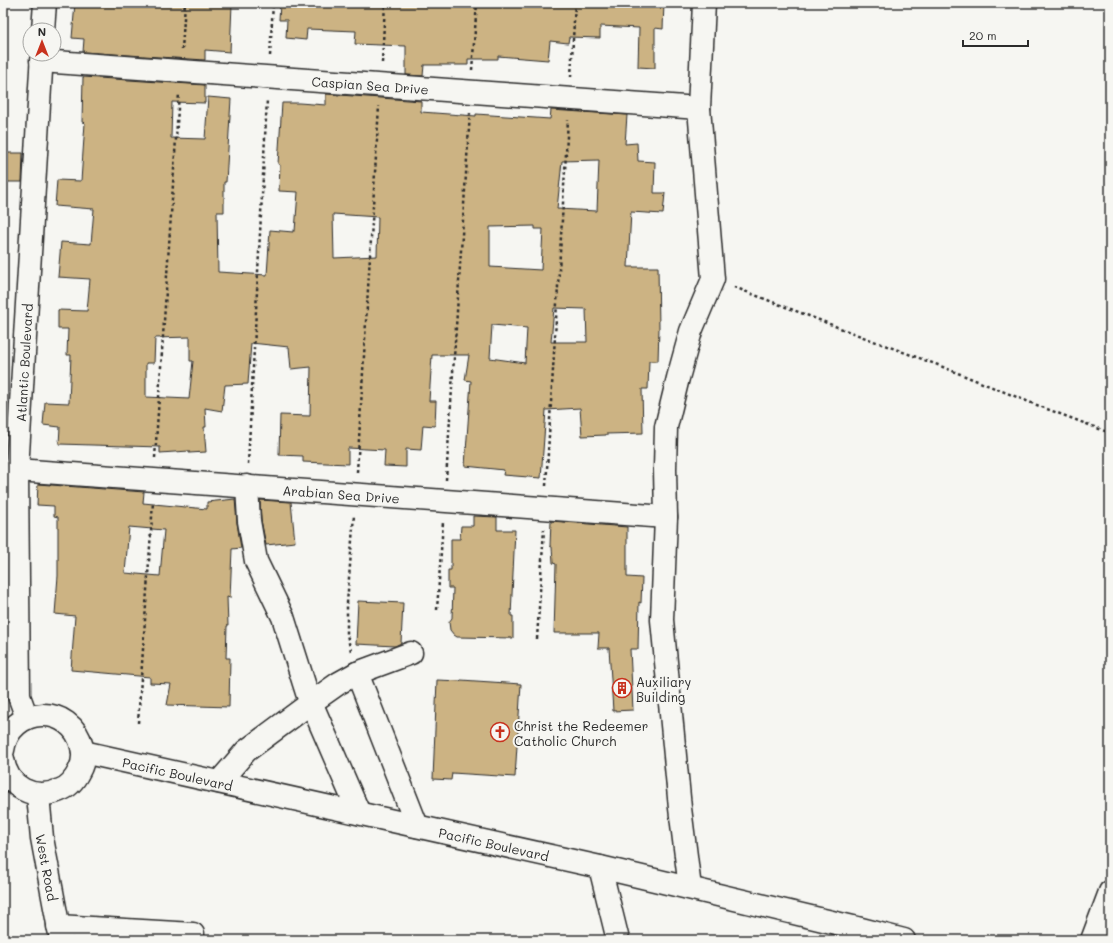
<svg xmlns="http://www.w3.org/2000/svg" width="1113" height="943" font-family="Mali,sans-serif">
<style>
.building{fill:#ccb383;stroke:#2b2b2b;fill-rule:evenodd}
.lines{fill:none;stroke-linecap:round;stroke-linejoin:round}
.minor-casing{stroke:#2b2b2b;stroke-width:25}
.path{stroke:#2b2b2b;stroke-width:2.5;stroke-dasharray:3 3;stroke-linecap:butt}
.minor{stroke:#f6f6f2;stroke-width:22}
.labels{text-anchor:middle;dominant-baseline:central;stroke-width:4;stroke-linejoin:round;paint-order:stroke}
.street-label{font-size:13px;fill:#2b2b2b;stroke:#f6f6f2}
.poi-label{font-size:13px;fill:#2b2b2b;stroke:#f6f6f2;text-anchor:start}
</style>
<rect width="100%" height="100%" fill="#f6f6f2"/>
<filter id="ink" filterUnits="userSpaceOnUse"><feTurbulence type="fractalNoise" baseFrequency=".025" numOctaves="2"/><feDisplacementMap in="SourceGraphic" scale="8" xChannelSelector="R" yChannelSelector="G"/><feConvolveMatrix kernelMatrix="1 2 1 2 8 2 1 2 1" color-interpolation-filters="sRGB"/></filter>
<g filter="url(#ink)">
<!-- building -->
<g class="building">
<polygon points="75,3 102,3 126,5 126,3 193,4 193,3 212,3 232,4 230,52 205,50 205,60 83,52 84,39 72,38"/>
<polygon points="280,3 329,6 329,3 664,3 663,29 655,28 655,68 638,67 639,28 600,26 600,38 569,37 568,43 550,41 548,60 498,56 498,59 468,59 468,65 424,65 423,76 406,75 406,46 355,44 356,31 307,29 306,40 286,38 287,20 279,20"/>
<path d="M83,77L205,85V103L172,102L171,138L205,139L208,97L231,99L226,182H224V212H217L218,272L267,275L270,230L293,232V230L295,231L298,192L279,191L280,165L278,164L282,103H299L326,105V94L421,101V112L476,116V114L550,119L551,110L627,115L625,144L637,143L638,161L655,162L654,193H665L663,214L631,212L628,267H658L659,328L658,361H649L648,389H642L643,433L606,434V435L582,436L580,408L546,410L541,478L503,475L504,470L465,466L471,381L465,380L469,355H432L429,401H436L435,426L423,425L421,450L406,449V467L384,466L385,450L348,448V464L303,462V456L279,455L280,415L310,416L311,367L291,369L289,347L251,343L248,384L225,385L222,411L205,408L206,427H204L206,452L189,453V451L160,453V447L59,444L60,427L43,425L45,402L69,403L71,355H67L68,329H58V310L87,311L90,279L58,277L61,242L91,244L94,209L55,206L57,180L81,181L85,123L82,122ZM599,160L597,211L557,209L562,161ZM333,214L378,217L377,256L334,258ZM535,226V229H543L541,270L490,267V227ZM554,308L586,309L587,342H551ZM492,325L527,328L525,363L490,358ZM190,337V361H193L189,399L146,397V363H154L155,338Z"/>
<polygon points="3,153 23,153 22,182 3,182"/>
<path d="M38,484L144,492L143,503L207,509V502L235,499L237,523L241,548L232,549L230,598L227,597L228,626H227L226,658H230L229,707L167,705L171,684L150,683V677L71,670L75,616L55,614L58,576V517L54,516V506L37,505ZM129,527L164,530L160,576L125,573Z"/>
<polygon points="260,500 291,502 295,542 266,545 261,520"/>
<polygon points="473,516 497,517 497,530 515,530 511,616 513,616 513,638 457,637 454,635 450,630 449,622 452,618 453,588 448,588 448,570 451,570 451,539 460,539 461,526 473,526"/>
<polygon points="551,521 627,527 627,577 642,578 641,603 639,602 638,649 630,649 633,710 613,711 609,648 598,648 599,633 554,633 556,564 553,563 552,547 550,546"/>
<polygon points="358,601 403,603 401,643 395,646 356,644"/>
<polygon points="437,680 460,681 461,680 521,684 515,777 452,773 451,780 433,779"/>
</g>
<g class="lines">
<defs>
<g id="minor">
<polyline points="43,30 45,3"/>
<path id="s1" d="M41,61L699,108"/>
<path id="s2" d="M17,470L666,517"/>
<polyline points="247,486 249,521 256,561 283,617 307,693 359,813"/>
<polyline points="357,673 417,826"/>
<path id="s3" d="M27,718L19,696L17,470L42,54"/>
<path d="M3,750C10,705 72,703 82,747C84,755 83,764 79,771C75,779 69,787 60,790C34,801 7,788 3,759"/>
<path id="s4" d="M83,752L600,867L857,928L904,940"/>
<polyline points="219,782 246,751 312,702 339,683 357,673 411,653"/>
<path id="s5" d="M38,795L42,838L61,940"/>
<polyline points="600,867 618,940"/>
<polyline points="690,888 680,808 662,620 666,517 665,469 666,427 678,378 691,331 713,279 699,108 704,3"/>
<polyline points="58,926 193,934"/>
<polyline points="1092,940 1110,892"/>
</g>
</defs>
<!-- minor casing -->
<use href="#minor" class="minor-casing"/>
<!-- path -->
<g class="path">
<polyline points="182,50 185,3"/>
<polyline points="270,56 273,3"/>
<polyline points="382,63 385,3"/>
<polyline points="472,70 477,3"/>
<polyline points="571,77 575,3"/>
<polyline points="734,287 871,340 938,365 1034,404 1110,433"/>
<polyline points="155,458 179,93"/>
<polyline points="248,464 267,99"/>
<polyline points="357,472 379,106"/>
<polyline points="446,480 470,113"/>
<polyline points="546,486 568,120"/>
<polyline points="437,610 443,522"/>
<polyline points="537,639 544,529"/>
<polyline points="351,651 347,635 347,603 354,515"/>
<polyline points="138,723 153,502"/>
<polyline points="19,940 21,938 33,940"/>
</g>
<!-- minor -->
<use href="#minor" class="minor"/>
</g>
</g>
<!-- icons -->
<defs>
<symbol id="building-ring" viewBox="-11 -11 22 22"><circle r="9.5" fill="#f6f6f2" stroke="#c8321e" stroke-width="1.5"/><path d="M-4-6H4V6H1V3H-1V6H-4ZM-2.5-4.3h1.7v1.8h-1.7ZM.8-4.3h1.7v1.8H.8ZM-2.5-1h1.7V.8h-1.7ZM.8-1h1.7V.8H.8Z" fill="#c8321e"/></symbol>
<symbol id="church-ring" viewBox="-11 -11 22 22"><circle r="9.5" fill="#f6f6f2" stroke="#c8321e" stroke-width="1.5"/><path d="M-1.2-6h2.4v3.5h3.3v2.4h-3.3V6h-2.4V-.1h-3.3v-2.4h3.3Z" fill="#c8321e"/></symbol>
</defs>
<g fill-rule="evenodd">
<use href="#building-ring" x="611" y="677" width="22" height="22"/>
<use href="#church-ring" x="489" y="721" width="22" height="22"/>
</g>
<g class="labels">
<!-- street labels -->
<g class="street-label">
<text stroke="none"><textPath href="#s1" startOffset="330">Caspian Sea Drive</textPath></text>
<text stroke="none"><textPath href="#s3" startOffset="357">Atlantic Boulevard</textPath></text>
<text stroke="none"><textPath href="#s2" startOffset="325">Arabian Sea Drive</textPath></text>
<text stroke="none"><textPath href="#s4" startOffset="97">Pacific Boulevard</textPath></text>
<text stroke="none"><textPath href="#s4" startOffset="421">Pacific Boulevard</textPath></text>
<text stroke="none"><textPath href="#s5" startOffset="73">West Road</textPath></text>
</g>
<!-- poi labels -->
<g class="poi-label">
<text x="636" y="681">Auxiliary<tspan x="636" dy="15">Building</tspan></text>
<text x="514" y="725">Christ the Redeemer<tspan x="514" dy="15">Catholic Church</tspan></text>
</g>
</g>
<!-- margin -->
<rect width="1113" height="943" fill="none" stroke="#f6f6f2" stroke-width="16"/>
<rect x="8" y="8" width="1097" height="927" fill="none" stroke="#2b2b2b" stroke-width="1.5" filter="url(#ink)"/>
<!-- north arrow -->
<g transform="translate(42 42)"><circle r="19" fill="#f6f6f2" stroke="#a5a5a2"/>
<path d="M0-3L7 15L0 10L-7 15Z" fill="#c8321e"/>
<text y="-6" font-size="11" font-weight="bold" text-anchor="middle" fill="#2b2b2b">N</text>
</g>
<!-- scale -->
<path d="M963 40v6h65v-6" fill="none" stroke="#2b2b2b" stroke-width="2"/>
<text x="969" y="40" font-size="12" fill="#2b2b2b" stroke="#f6f6f2" stroke-width="3" paint-order="stroke">20 m</text>
</svg>
